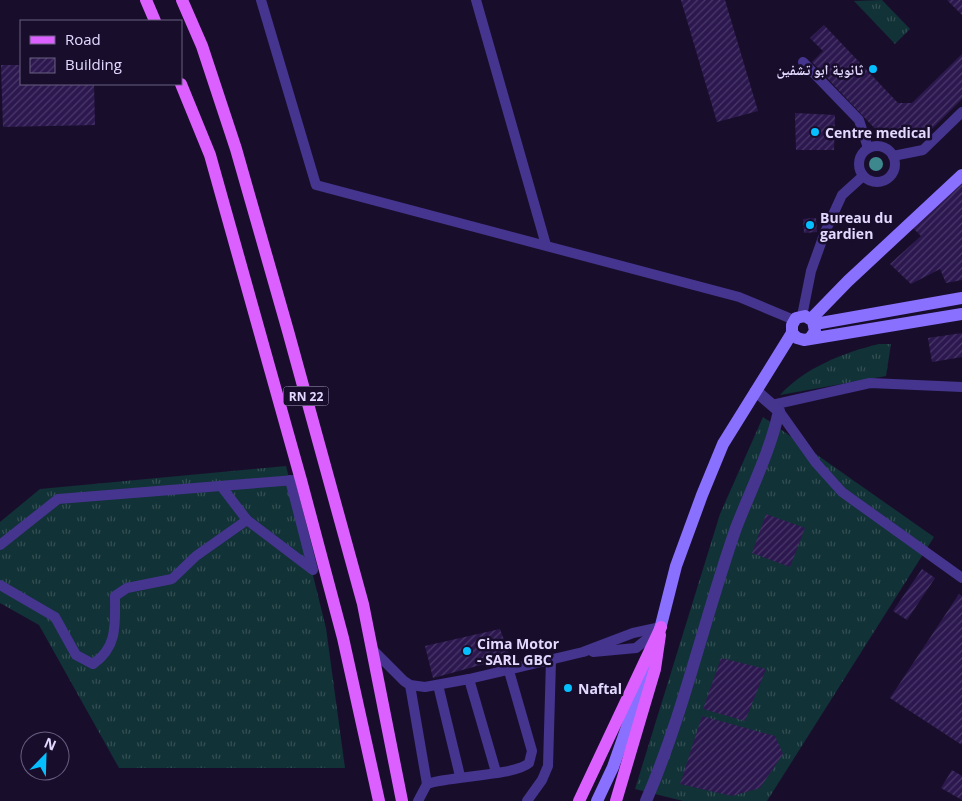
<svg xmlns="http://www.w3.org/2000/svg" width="962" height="801" font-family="'Open Sans','Noto Naskh Arabic',sans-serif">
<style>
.grass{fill:url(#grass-tufts)}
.building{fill:url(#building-hatch)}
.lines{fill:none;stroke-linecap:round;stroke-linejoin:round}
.service{stroke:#46358f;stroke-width:10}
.minor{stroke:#46358f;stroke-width:12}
.secondary{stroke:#8a70ff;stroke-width:12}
.primary{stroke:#dc60ff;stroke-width:12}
.tree{fill:#3c888d}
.poi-dot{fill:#05bfff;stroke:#180e2c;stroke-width:2}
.labels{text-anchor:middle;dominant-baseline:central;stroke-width:5;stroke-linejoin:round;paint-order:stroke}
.shield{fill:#180e2c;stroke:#a69cc0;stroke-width:1}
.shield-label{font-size:12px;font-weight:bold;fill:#e3d9ff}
.poi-label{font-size:14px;font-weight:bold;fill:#e3d9ff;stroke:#180e2c;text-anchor:start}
</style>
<defs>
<pattern id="grass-tufts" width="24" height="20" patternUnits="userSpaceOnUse" patternTransform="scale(1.25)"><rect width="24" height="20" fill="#113236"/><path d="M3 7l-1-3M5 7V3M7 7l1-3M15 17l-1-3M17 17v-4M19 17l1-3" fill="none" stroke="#344f54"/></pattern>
<pattern id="building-hatch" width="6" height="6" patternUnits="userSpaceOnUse" patternTransform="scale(1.25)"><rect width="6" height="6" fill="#2c184f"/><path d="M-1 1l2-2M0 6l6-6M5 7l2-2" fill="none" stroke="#4a3969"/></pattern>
</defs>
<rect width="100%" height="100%" fill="#180e2c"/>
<!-- grass -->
<g class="grass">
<polygon points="882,0 910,29 895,44 854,1"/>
<path d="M879,344H891L886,376L780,395C804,368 845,352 879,344Z"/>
<polygon points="763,417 934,537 767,801 683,801 635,789 720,514"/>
<polygon points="286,466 326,628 345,768 119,768 39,625 0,603 0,522 40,489"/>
</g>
<!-- building -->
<g class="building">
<polygon points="681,0 725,0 758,111 717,122"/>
<polygon points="947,0 962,0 962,15"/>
<polygon points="824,25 898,103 912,103 962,54 962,99 931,130 880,134 812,62 823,51 810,38"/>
<polygon points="1,65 21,65 21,84 94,84 95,125 3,127"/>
<polygon points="795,113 835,115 834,150 796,150"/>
<polygon points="962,180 962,280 946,283 940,269 911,284 890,264 921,236 913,228"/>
<polygon points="816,218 817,232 804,233 803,219"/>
<polygon points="962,333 962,357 932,362 928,338"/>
<polygon points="766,514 805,528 790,567 752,553"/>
<polygon points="922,569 935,578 907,620 893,611"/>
<polygon points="959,594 962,596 962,745 890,698"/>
<polygon points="500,629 510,657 433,678 425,646"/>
<polygon points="721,658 766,669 745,721 703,709"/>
<polygon points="702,716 775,736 783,754 760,788 732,796 680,784"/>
<polygon points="952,770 962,776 962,800 941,788"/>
</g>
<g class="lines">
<!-- service -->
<g class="service">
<polyline points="261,0 316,185 739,297 794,320"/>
<polyline points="476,0 546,245"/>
<polyline points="803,62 859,120 868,148"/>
<circle cx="877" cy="164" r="18"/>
<polyline points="893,156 923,150 962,112"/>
<polyline points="802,316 811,271 825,232 842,195 863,176"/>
<polyline points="772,405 870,383 962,387"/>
<polyline points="779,411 816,463 842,492 962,578"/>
<polyline points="221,486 247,520"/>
<polyline points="0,545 58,499 295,480"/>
<path d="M0,585L55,617L76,655L93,664C118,647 115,624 115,596L127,588L172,579L196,556L247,520L313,570L290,480"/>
<polyline points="373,650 404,681 410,685 425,687 469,679 583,652 633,633 661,627"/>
<polyline points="593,652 636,648 657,631"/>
<polyline points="469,679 496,772"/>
<polyline points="410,685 427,784"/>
<polyline points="438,685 460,776"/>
<path d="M418,801L427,784C450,776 514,776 529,763L532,751L509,671"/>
<polyline points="527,801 542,780 548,766 551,660"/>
</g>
<!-- minor -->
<path class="minor" d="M646,801C684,713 704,619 736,528C751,489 770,452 779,411L756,391"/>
<!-- secondary -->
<g class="secondary">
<polyline points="811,319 848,281 962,175"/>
<polyline points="815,324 962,298"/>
<polyline points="792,333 797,338 804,340 962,314"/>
<polyline points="658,637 676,566 702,495 723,444 792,333 792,325 796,318 805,316 813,321 815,331 811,337"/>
<polyline points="597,801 613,767 652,656"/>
</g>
<!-- primary -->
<g class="primary">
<polyline points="146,0 155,21"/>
<polyline points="182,0 202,46 236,149 288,331 363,604 402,801"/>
<polyline points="181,84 210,155 301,480 343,638 379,801"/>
<polyline points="579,801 661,627"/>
<polyline points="616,801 655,669 660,635"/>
</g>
</g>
<!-- trees -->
<circle class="tree" cx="876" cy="164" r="7"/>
<!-- markers -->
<g class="poi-dot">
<circle cx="873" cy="69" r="5"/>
<circle cx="815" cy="132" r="5"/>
<circle cx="810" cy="225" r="5"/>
<circle cx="467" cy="651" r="5"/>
<circle cx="568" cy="688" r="5"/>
</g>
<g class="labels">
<!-- shield labels -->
<rect class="shield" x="283.5" y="386.5" width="45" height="19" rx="4"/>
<g class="shield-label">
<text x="306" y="396">RN 22</text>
</g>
<!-- poi labels -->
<g class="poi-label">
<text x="863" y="69" text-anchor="end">ثانوية ابو تشفين</text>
<text x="825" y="132">Centre medical</text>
<text x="820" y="217">Bureau du<tspan x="820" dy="16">gardien</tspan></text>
<text x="477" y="643">Cima Motor<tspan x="477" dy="16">- SARL GBC</tspan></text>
<text x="578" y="688">Naftal</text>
</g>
</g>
<!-- legend -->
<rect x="20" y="20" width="162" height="65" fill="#180e2c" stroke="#695f80"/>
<rect x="30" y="36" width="25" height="8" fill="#dc60ff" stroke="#695f80"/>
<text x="65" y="45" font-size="15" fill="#e3d9ff">Road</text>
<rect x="30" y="58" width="25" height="15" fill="url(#building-hatch)" stroke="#695f80"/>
<text x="65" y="70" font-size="15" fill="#e3d9ff">Building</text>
<!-- north arrow -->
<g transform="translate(45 756) rotate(23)"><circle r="24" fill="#180e2c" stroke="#695f80"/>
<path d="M0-4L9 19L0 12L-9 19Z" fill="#05bfff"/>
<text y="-8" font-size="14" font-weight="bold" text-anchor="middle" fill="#e3d9ff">N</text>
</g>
</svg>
